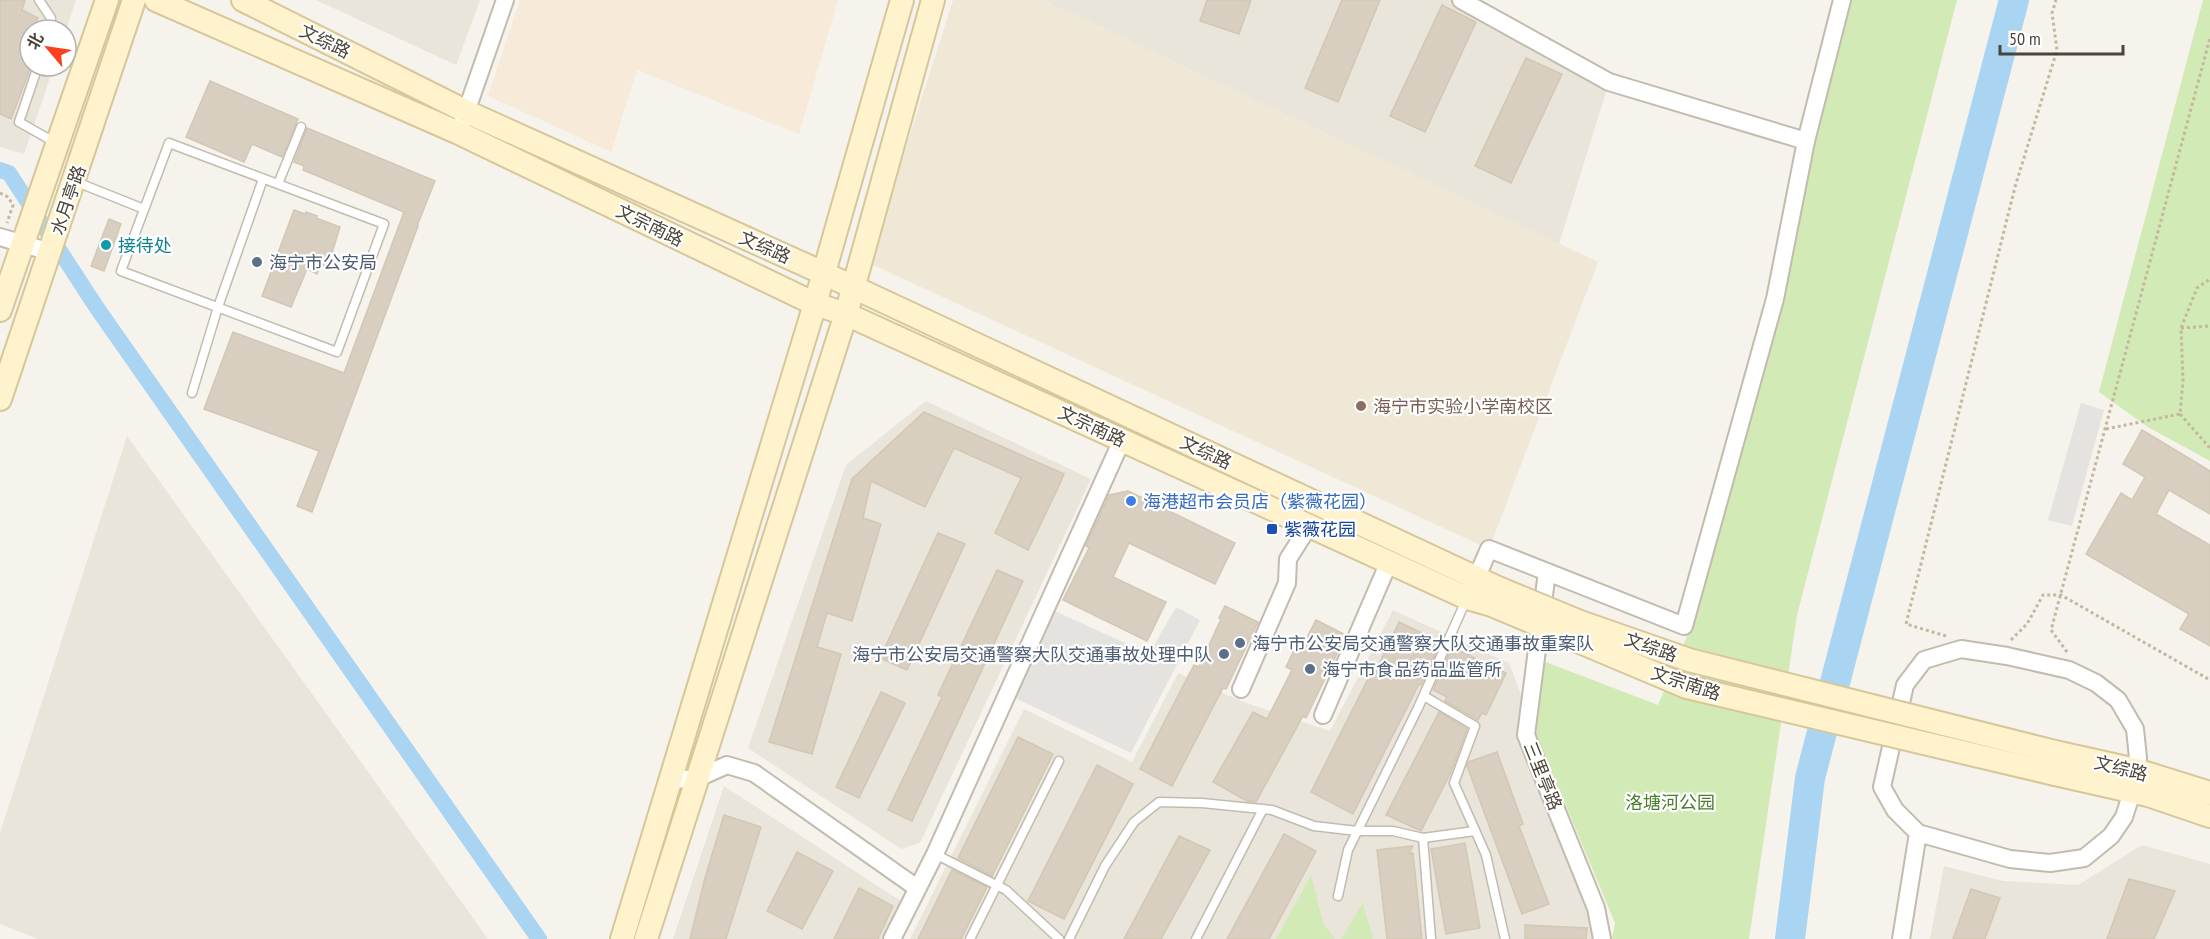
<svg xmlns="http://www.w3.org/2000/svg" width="2210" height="939" font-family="'PT Sans Narrow','Noto Sans SC',sans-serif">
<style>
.residential{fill:#eae5da}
.commercial{fill:#f7ead8}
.education{fill:#efe8d6}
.green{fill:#d2eab5}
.parking{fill:#e5e3e0}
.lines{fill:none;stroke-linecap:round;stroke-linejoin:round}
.canal{stroke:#a9d4f2;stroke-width:16}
.river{stroke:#a9d4f2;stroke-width:30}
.building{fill:#d8cfc1;stroke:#d3c7b4;stroke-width:1.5}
.service-casing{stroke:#c2bbae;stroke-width:11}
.minor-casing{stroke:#c2bbae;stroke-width:20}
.secondary-casing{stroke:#d6c79b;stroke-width:26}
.path{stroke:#c4b79f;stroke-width:3;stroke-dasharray:3 3;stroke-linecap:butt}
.service{stroke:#fff;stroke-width:8}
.minor{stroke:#fff;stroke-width:16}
.secondary{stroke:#fff3cd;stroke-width:22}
.secondary-bridge-casing{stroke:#d6c79b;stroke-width:26;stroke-linecap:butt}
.secondary-bridge{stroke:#fff3cd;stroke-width:22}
.culture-dot{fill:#0f9aa8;stroke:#fff;stroke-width:2}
.service-dot{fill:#5c6f8a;stroke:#fff;stroke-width:2}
.education-dot{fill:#8d6e63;stroke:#fff;stroke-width:2}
.shop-dot{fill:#3f7fe0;stroke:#fff;stroke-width:2}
.transit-dot{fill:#1a4fb4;stroke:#fff;stroke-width:2}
.labels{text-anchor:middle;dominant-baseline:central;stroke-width:4.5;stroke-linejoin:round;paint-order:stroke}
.street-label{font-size:18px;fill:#4b4439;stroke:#fff}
.culture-label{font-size:18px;fill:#0d838f;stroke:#fff;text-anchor:start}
.service-label{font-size:18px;fill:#4e5e75;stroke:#fff;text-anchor:start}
.education-label{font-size:18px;fill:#785e54;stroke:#fff;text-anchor:start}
.shop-label{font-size:18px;fill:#366cbe;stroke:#fff;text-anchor:start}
.transit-label{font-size:18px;fill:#164399;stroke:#fff;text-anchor:start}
.park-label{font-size:18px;fill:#4a7f2a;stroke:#fff}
</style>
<rect width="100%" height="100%" fill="#f6f3ec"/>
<!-- residential -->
<g class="residential">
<polygon points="0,0 76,0 66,30 30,30 30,66 54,66 24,154 0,147"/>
<polygon points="316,0 480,0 456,65"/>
<polygon points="1043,0 1461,0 1609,82 1559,244"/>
<polygon points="926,401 1091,479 920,843 901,849 748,748 846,465"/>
<polygon points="127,436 488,939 38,939 0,924 0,833"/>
<polygon points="1393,610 1509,663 1598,897 1592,939 910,939 1024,709 1132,762 1178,673 1241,701 1330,731"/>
<polygon points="724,786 904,903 886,939 673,939"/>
<polygon points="2142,845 2210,864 2210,939 1930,939 1944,866 2003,881 2078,885"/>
</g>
<!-- commercial -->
<polygon class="commercial" points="520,0 838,0 799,134 637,70 611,152 488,96"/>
<!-- education -->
<polygon class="education" points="953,0 1043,0 1598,262 1489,549 869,263"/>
<!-- green -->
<g class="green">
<polygon points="1852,0 1957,0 1797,615 1749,939 1612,939 1615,923 1536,734 1543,661 1658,705 1692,625"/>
<polygon points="2203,0 2210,0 2210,461 2148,427 2099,392"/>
<polygon points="1311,875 1323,923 1335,939 1276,939"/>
<polygon points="1363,903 1373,939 1341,939"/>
</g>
<!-- parking -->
<g class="parking">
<polygon points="2081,403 2104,410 2072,526 2048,520"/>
<polygon points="1176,607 1200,620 1131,753 1013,697 1055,611 1149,654"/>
</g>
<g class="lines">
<!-- canal -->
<polyline class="canal" points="0,170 9,173 97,308 539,939"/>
<!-- river -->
<polyline class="river" points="1790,939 1810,778 2014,0"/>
</g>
<!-- building -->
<g class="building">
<polygon points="0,0 25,0 22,10 38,18 32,30 30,30 30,69 11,119 0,114"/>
<polygon points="1207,0 1251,0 1239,34 1200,21"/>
<polygon points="1342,0 1380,0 1338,102 1305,88"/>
<polygon points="1442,5 1476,22 1425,132 1390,116"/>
<polygon points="1526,58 1562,74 1511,183 1475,166"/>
<polygon points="210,81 298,119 282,157 252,144 244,162 186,137"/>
<polygon points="307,128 435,181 417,226 418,226 312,512 297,506 319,451 204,409 233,332 344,373 404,212 303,170 304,166 294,162"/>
<polygon points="294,210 305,214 306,212 317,216 316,218 340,227 327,269 320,265 317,274 307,269 291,307 262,296"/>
<polygon points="109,219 121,224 104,271 91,266"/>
<polygon points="924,412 1064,474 1058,488 1028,550 995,533 1021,478 954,448 925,507 871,481 863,518 881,524 852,621 827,613 817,647 841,654 812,754 769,742 852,479"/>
<polygon points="2142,430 2210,471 2210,514 2169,490 2156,514 2210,545 2210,646 2180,629 2189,614 2086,554 2121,493 2132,500 2145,477 2123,464"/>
<polygon points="1128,491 1235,543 1215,584 1129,543 1113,577 1166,602 1147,641 1063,600 1089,548 1086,546 1109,495"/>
<polygon points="938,533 965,544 907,670 880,658"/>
<polygon points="997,570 1023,581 912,821 888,810 942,697 938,695"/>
<polygon points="1225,606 1258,622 1226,689 1223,688 1172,786 1140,769 1194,665 1199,667 1221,619 1219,618"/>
<polygon points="1316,620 1346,635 1306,718 1303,716 1256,802 1247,801 1213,782 1253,712 1267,719 1292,670 1286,667 1296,646 1301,649"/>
<polygon points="1399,622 1441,642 1421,685 1419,684 1353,814 1311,792 1371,673 1374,675"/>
<polygon points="1452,647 1506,673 1486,715 1482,713 1478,720 1445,701 1447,697 1433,690"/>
<polygon points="881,692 905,703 859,798 836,787"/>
<polygon points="1439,712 1467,729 1451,772 1421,831 1386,815"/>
<polygon points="1018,737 1053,754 992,876 958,858"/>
<polygon points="1497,752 1523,824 1519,826 1549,904 1522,914 1467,766 1468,762"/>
<polygon points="1097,765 1133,784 1064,919 1028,901"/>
<polygon points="724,815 761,827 726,939 690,939 705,878"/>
<polygon points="1284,834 1316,851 1269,939 1227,939"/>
<polygon points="1179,836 1210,850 1161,939 1124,939"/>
<polygon points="1465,843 1480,928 1446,934 1431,849"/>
<polygon points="1413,846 1409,854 1413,853 1422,939 1387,939 1377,850"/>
<polygon points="797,852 833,871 802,929 767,911"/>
<polygon points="952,870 987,887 961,939 918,939"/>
<polygon points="2129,879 2175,891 2154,939 2107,939"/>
<polygon points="859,888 893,906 878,939 834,939"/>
<polygon points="1971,889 2000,898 1985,939 1953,939"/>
<polygon points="1525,925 1587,928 1586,939 1525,939"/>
</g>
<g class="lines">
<defs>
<g id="service">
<polyline points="39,0 51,18 50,30"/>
<polyline points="38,66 19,122 49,139"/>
<polygon points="169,143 384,224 337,352 121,271"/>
<polyline points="74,181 144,209"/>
<polyline points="278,184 301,127"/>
<polyline points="192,393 218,307 263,179"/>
<polyline points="1424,696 1475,726 1454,783 1486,855 1505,939"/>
<polyline points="1423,838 1431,939"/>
<polyline points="935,854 1006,890 1059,939"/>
<polyline points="1338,896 1348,850 1418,708 1467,598"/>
<polyline points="970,939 1059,761"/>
<polyline points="1069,939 1105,866 1134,822 1159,802 1202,803 1272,810 1314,826 1357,831 1393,831 1423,838 1475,831"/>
<polyline points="1196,939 1263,809"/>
</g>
<g id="minor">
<polyline points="1461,0 1609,82 1806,141"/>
<polyline points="463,121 505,0"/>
<polyline points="0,237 50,252"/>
<polyline points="1547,572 1526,735 1596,908 1602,939"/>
<polyline points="1472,588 1489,549 1684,626 1775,299 1806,141 1842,0"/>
<polyline points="1241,689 1287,583 1288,559 1309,526"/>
<polyline points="1323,715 1389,562"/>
<polyline points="671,780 698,778 727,765 754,773 917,888"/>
<polyline points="892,939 935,854 1122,440"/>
<polyline points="1901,939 1918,833 1895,810 1882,787 1905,685 1924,660 1961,649 2007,656 2069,670 2096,683 2118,700 2135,729 2138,758 2132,792 2124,817 2111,836 2084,858 2050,863 2010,859 1918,833"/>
</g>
<g id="secondary">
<polyline points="156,0 459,133 815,304 846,314 1467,598 1492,605"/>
<polyline points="243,0 467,112 823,273 1498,588"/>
<polyline points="0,310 107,0"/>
<polyline points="0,399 134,0"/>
<polyline points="2055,752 2136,770 2210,793"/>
<polyline points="2055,774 2148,795 2210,816"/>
<polyline points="622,939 815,304 902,0"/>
<polyline points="646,939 846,314 933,0"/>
</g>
</defs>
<!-- service casing -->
<use href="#service" class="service-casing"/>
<!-- minor casing -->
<use href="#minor" class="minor-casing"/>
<!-- secondary casing -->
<use href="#secondary" class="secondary-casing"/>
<!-- path -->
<g class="path">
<polyline points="0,193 8,197 13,205 7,223"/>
<polyline points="2181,328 2210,326"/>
<polyline points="2180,414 2210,448"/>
<polyline points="2106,429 2180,414 2183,381 2181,328 2197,288 2210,279"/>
<polyline points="1946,636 1906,624 2015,187 2057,50 2052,13 2056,0"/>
<polyline points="2011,640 2027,624 2043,595 2061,595 2210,680"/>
<polyline points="2067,652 2051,630 2210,38"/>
</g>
<!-- service -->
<use href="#service" class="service"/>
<!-- minor -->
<use href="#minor" class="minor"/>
<!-- secondary -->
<use href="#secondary" class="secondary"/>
<defs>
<g id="secondary-bridge">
<polyline points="1498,588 1580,622 1689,660 2055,752"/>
<polyline points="1492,605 1687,687 2055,774"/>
</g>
</defs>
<!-- secondary-bridge casing -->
<use href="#secondary-bridge" class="secondary-bridge-casing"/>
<!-- secondary-bridge -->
<use href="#secondary-bridge" class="secondary-bridge"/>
</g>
<!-- markers -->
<circle class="culture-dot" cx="106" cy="245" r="6"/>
<g class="service-dot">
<circle cx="257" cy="262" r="6"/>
<circle cx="1240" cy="643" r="6"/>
<circle cx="1224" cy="654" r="6"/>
<circle cx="1310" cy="669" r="6"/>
</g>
<circle class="education-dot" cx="1361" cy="406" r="6"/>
<circle class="shop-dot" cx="1131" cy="501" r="6"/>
<rect class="transit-dot" x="1266" y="523" width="12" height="12" rx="3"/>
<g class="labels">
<!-- street labels -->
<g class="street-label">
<text transform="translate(325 41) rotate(26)">文综路</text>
<text transform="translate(68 200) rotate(-71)">水月亭路</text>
<text transform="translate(650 225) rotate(26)">文宗南路</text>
<text transform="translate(765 247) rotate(24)">文综路</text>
<text transform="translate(1092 426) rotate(25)">文宗南路</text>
<text transform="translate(1206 452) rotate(25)">文综路</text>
<text transform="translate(1651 647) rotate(19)">文综路</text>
<text transform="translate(1686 683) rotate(18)">文宗南路</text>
<text transform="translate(2121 768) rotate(14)">文综路</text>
<text transform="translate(1543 776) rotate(68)">三里亭路</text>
</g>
<!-- culture labels -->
<g class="culture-label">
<text x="118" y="245">接待处</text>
</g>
<!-- service labels -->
<g class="service-label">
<text x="269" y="262">海宁市公安局</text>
<text x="1252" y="643">海宁市公安局交通警察大队交通事故重案队</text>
<text x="1212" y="654" text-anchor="end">海宁市公安局交通警察大队交通事故处理中队</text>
<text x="1322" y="669">海宁市食品药品监管所</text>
</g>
<!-- education labels -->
<g class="education-label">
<text x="1373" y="406">海宁市实验小学南校区</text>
</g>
<!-- shop labels -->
<g class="shop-label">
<text x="1143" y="501">海港超市会员店（紫薇花园）</text>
</g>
<!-- transit labels -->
<g class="transit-label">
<text x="1284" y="529">紫薇花园</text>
</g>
<!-- park labels -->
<g class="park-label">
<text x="1670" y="802">洛塘河公园</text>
</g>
</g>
<!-- north arrow -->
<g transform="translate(48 48) rotate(299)"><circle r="28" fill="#ffffff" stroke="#b7b4b0" stroke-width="1.5"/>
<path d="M0-4.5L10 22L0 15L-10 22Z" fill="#fc3f1d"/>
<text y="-9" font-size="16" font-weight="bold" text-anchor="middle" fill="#4b4439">北</text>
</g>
<!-- scale -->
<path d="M2000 45v9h123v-9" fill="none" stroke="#4b4439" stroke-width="3"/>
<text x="2009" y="45" font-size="18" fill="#4b4439" stroke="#ffffff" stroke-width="4.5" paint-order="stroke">50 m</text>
</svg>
